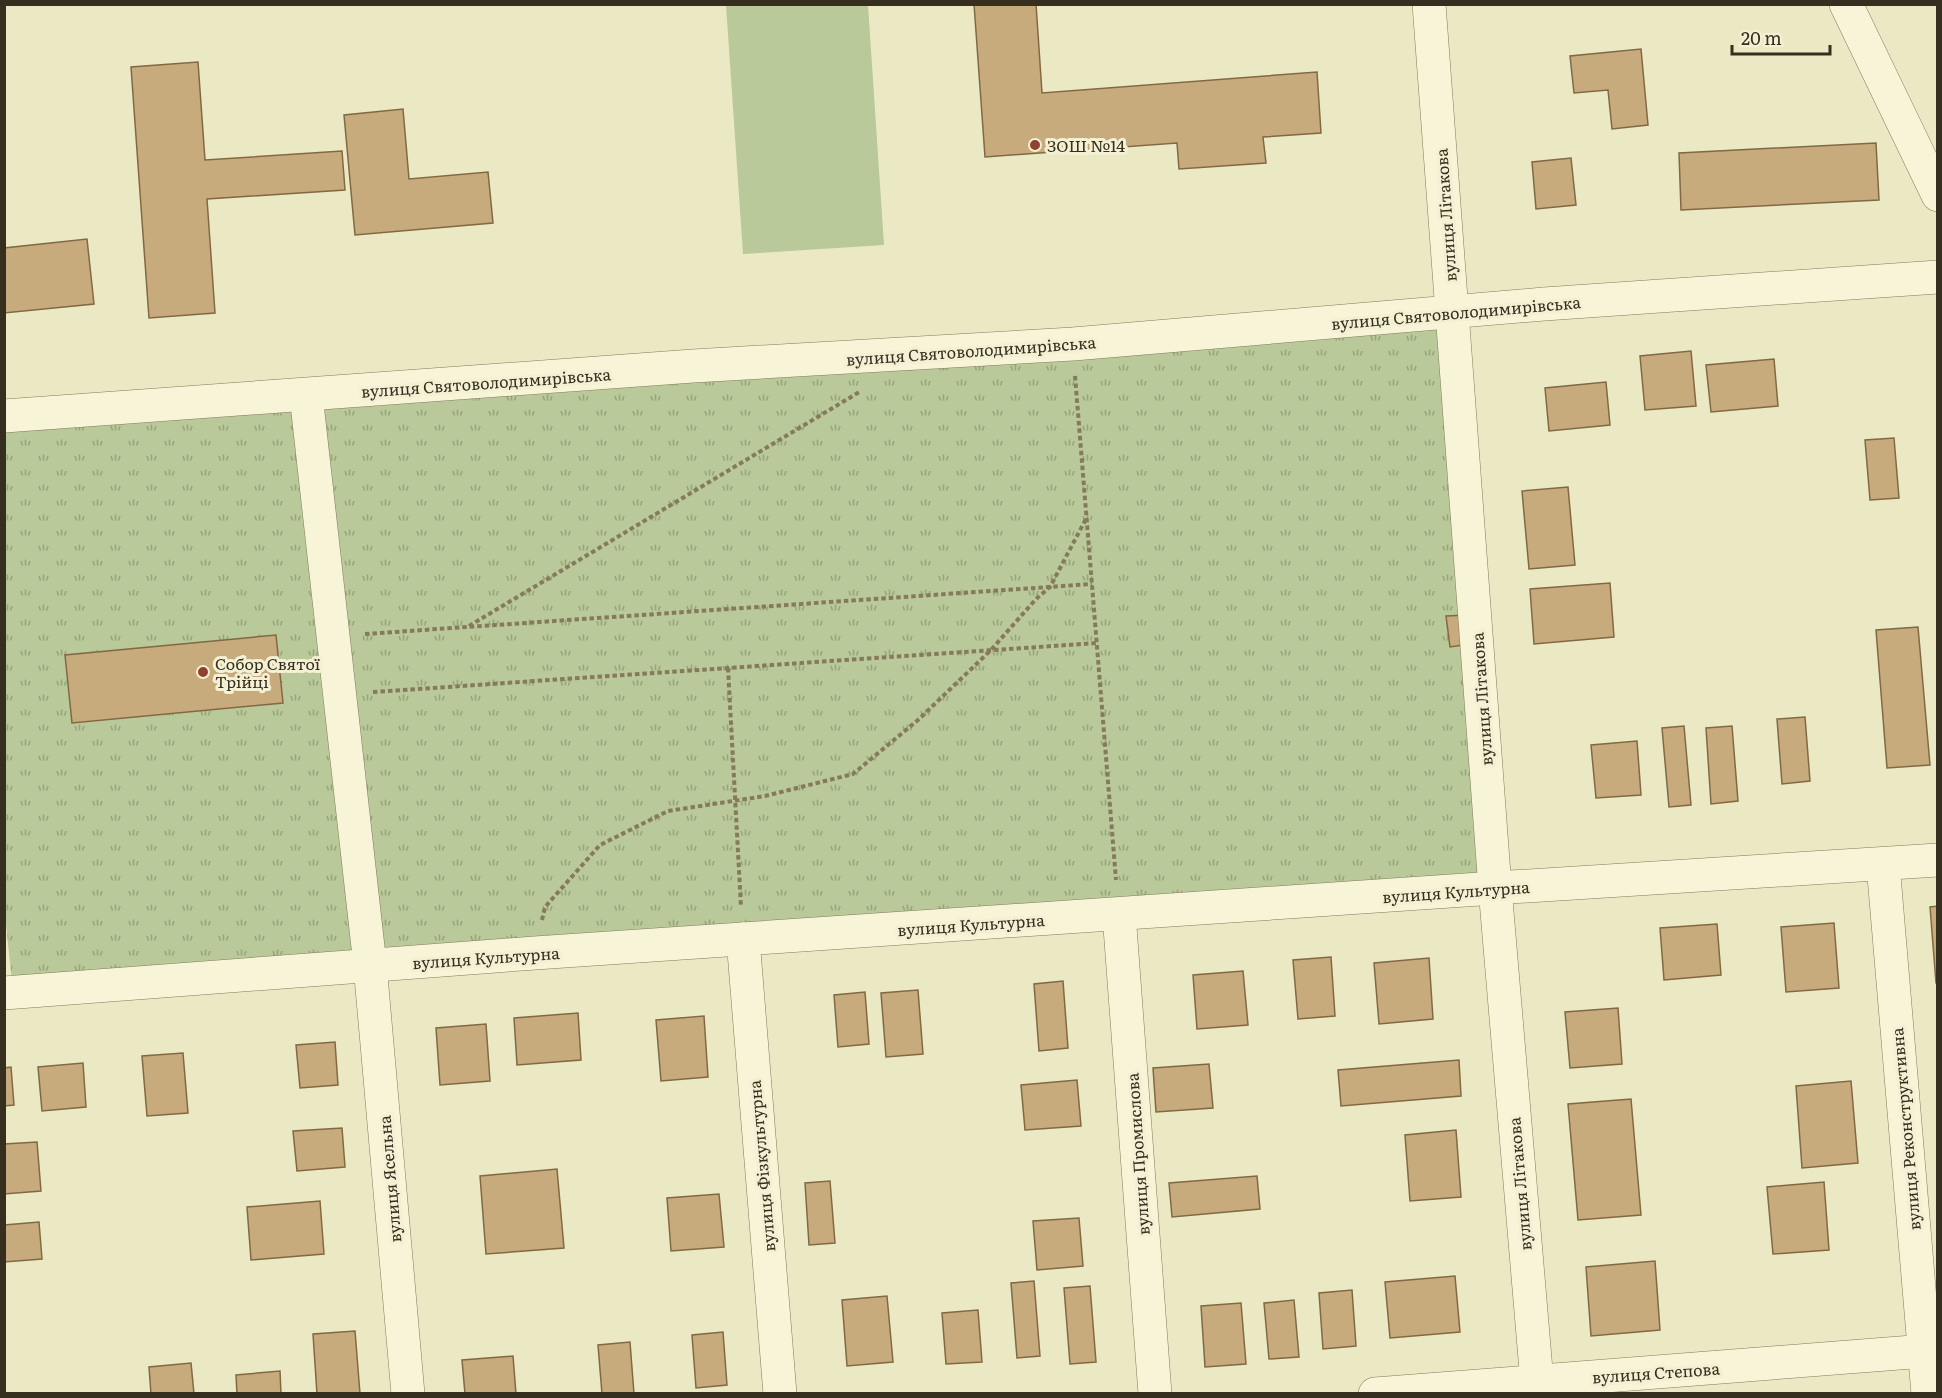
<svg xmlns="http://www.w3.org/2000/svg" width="1942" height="1398" font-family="Literata,serif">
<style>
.grass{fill:url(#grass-tufts)}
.pitch{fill:#b9c999}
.building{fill:#c7ab7c;stroke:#826943;stroke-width:1.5}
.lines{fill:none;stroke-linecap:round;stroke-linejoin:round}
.minor-casing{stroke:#857a5b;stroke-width:34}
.path{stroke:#857a5b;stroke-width:4;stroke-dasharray:4.5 3;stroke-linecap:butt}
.minor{stroke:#f7f4d7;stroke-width:33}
.poi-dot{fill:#90422f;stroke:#f3f0d3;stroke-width:2}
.labels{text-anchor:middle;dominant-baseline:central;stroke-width:6;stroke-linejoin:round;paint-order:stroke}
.poi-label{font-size:16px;fill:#362e1f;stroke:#f3f0d3;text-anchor:start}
.street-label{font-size:16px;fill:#362e1f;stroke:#f3f0d3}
</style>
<defs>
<pattern id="grass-tufts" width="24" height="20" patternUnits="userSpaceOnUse" patternTransform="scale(1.5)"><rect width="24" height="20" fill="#b9c999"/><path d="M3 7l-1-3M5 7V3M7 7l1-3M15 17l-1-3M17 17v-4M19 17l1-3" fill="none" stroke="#97a47c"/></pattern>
</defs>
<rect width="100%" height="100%" fill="#ebe8c4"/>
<!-- grass -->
<polygon class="grass" points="1453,311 1495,888 13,992 4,904 4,416"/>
<!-- pitch -->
<polygon class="pitch" points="726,5 868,5 884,245 743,254"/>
<!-- building -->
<g class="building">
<polygon points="974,4 1036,4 1042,93 1317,72 1321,133 1263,137 1266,163 1179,169 1177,143 985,157"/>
<polygon points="1641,49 1648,125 1612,129 1608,90 1574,93 1570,56"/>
<polygon points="198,62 205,160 342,151 345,190 207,199 215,313 149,318 131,67"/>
<polygon points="403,109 409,179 488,172 493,223 355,235 344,115"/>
<polygon points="1876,143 1879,200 1681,210 1679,153"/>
<polygon points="1571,158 1576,205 1536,209 1532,162"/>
<polygon points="87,239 94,304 4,313 4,248"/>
<polygon points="1691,351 1696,406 1645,410 1640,356"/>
<polygon points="1774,359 1778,406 1711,412 1706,365"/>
<polygon points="1606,382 1610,425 1549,431 1545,388"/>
<polygon points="1894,438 1899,498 1870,500 1865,440"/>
<polygon points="1568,487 1575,565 1529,569 1522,491"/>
<polygon points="1610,583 1614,637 1534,644 1530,589"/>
<polygon points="1468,615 1470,644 1450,647 1446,616"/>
<polygon points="1918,627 1930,765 1887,768 1876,630"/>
<polygon points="276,635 283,703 72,723 65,655"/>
<polygon points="1805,717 1810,781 1782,784 1777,719"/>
<polygon points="1684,726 1691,805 1669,807 1662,728"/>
<polygon points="1732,726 1738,801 1711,804 1706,728"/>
<polygon points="1637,741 1641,795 1596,798 1591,745"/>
<polygon points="1938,906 1938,983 1936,983 1930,907"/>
<polygon points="1834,923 1839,988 1786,992 1781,927"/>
<polygon points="1717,924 1721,975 1664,980 1660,928"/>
<polygon points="1331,957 1335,1016 1298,1019 1293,960"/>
<polygon points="1429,958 1433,1019 1379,1024 1374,963"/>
<polygon points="1243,971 1248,1025 1197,1029 1193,975"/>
<polygon points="1063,981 1068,1048 1039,1051 1034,984"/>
<polygon points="918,990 923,1054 886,1057 881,993"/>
<polygon points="865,992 869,1044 838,1047 834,995"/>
<polygon points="1618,1008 1622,1064 1570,1068 1565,1012"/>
<polygon points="578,1013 581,1060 517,1065 514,1018"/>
<polygon points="704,1016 708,1077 661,1081 656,1020"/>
<polygon points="486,1024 490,1081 440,1085 436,1028"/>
<polygon points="335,1042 338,1085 300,1088 296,1045"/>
<polygon points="183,1053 188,1113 147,1116 142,1056"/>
<polygon points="1459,1060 1461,1096 1341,1106 1338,1070"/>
<polygon points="83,1063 86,1107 42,1111 38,1067"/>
<polygon points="1209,1064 1213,1108 1156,1112 1153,1068"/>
<polygon points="11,1067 14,1105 4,1106 4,1068"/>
<polygon points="1077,1080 1081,1126 1025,1130 1021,1085"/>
<polygon points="1851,1081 1858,1163 1802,1168 1796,1086"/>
<polygon points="1631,1099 1641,1215 1578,1220 1568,1104"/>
<polygon points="342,1128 345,1167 297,1171 293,1131"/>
<polygon points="1456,1130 1461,1197 1410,1201 1405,1135"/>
<polygon points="37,1142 41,1191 4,1194 4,1144"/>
<polygon points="557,1169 564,1248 486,1254 480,1176"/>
<polygon points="1257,1176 1260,1209 1172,1217 1169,1183"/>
<polygon points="830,1181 835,1243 809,1245 805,1183"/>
<polygon points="1824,1182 1829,1250 1773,1254 1767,1187"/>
<polygon points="719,1194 724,1247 671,1251 667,1198"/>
<polygon points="320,1201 324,1254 251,1260 247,1207"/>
<polygon points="1079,1218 1083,1266 1037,1270 1033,1221"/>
<polygon points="39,1222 42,1259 4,1262 4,1225"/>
<polygon points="1655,1261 1660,1330 1591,1336 1586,1267"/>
<polygon points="1455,1276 1460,1332 1390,1338 1385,1282"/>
<polygon points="1034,1281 1040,1356 1017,1358 1011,1283"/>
<polygon points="1090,1286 1096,1362 1070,1364 1064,1288"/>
<polygon points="1352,1290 1356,1346 1323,1349 1319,1293"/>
<polygon points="887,1296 893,1362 847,1366 842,1300"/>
<polygon points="1294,1300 1299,1357 1269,1359 1264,1303"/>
<polygon points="1241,1303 1246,1364 1205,1367 1201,1306"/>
<polygon points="978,1310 982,1362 946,1364 942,1313"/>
<polygon points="355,1331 360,1394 317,1394 313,1334"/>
<polygon points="723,1332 727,1385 696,1388 692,1335"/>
<polygon points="630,1342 634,1394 602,1394 598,1345"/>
<polygon points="513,1356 516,1394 465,1394 462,1360"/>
<polygon points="191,1363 194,1394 151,1394 149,1367"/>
<polygon points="280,1371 281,1394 237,1394 236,1375"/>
</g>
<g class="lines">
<defs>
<g id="minor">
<polyline points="1429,4 1495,888 1538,1394"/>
<polyline points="1846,4 1938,195"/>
<polyline points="306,395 370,965 408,1394"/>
<polyline points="4,416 693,366 1073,344 1544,304 1938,277"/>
<polyline points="1883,864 1928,1394"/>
<polyline points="1119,914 1155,1394"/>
<polyline points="743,939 780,1394"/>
<polyline points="4,993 535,953 1495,888 1938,860"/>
<polyline points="1375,1394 1938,1350"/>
</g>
</defs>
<!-- minor casing -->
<use href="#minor" class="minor-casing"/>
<!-- path -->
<g class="path">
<polyline points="1075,376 1116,880"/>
<polyline points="469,626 861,391"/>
<polyline points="365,634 1092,584"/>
<polyline points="728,668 741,907"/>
<polyline points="373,692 1097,643"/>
<polyline points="542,920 545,907 600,845 668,811 765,796 853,774 918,720 991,650 1036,599 1050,587 1087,517"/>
</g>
<!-- minor -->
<use href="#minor" class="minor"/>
</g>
<!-- markers -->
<g class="poi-dot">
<circle cx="1035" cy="145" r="6"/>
<circle cx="203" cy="672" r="6"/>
</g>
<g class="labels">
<!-- poi labels -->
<g class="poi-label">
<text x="1047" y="145">ЗОШ №14</text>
<text x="215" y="663">Собор Святої<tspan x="215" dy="18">Трійці</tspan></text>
</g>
<!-- street labels -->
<g class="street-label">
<text transform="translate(1445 215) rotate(-94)">вулиця Літакова</text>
<text transform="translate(1456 312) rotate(-5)">вулиця Святоволодимирівська</text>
<text transform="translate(971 350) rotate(-4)">вулиця Святоволодимирівська</text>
<text transform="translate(486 382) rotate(-4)">вулиця Святоволодимирівська</text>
<text transform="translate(1481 699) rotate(-94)">вулиця Літакова</text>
<text transform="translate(1456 891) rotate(-4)">вулиця Культурна</text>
<text transform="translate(971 924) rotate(-4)">вулиця Культурна</text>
<text transform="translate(486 957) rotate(-4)">вулиця Культурна</text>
<text transform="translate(1905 1129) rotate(-95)">вулиця Реконструктивна</text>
<text transform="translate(1137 1154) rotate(-94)">вулиця Промислова</text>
<text transform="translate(761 1166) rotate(-95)">вулиця Фізкультурна</text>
<text transform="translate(389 1179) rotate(-95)">вулиця Ясельна</text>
<text transform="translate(1519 1184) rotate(-95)">вулиця Літакова</text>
<text transform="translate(1656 1372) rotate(-4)">вулиця Степова</text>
</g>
</g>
<!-- border -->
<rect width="1942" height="1398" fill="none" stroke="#362e1f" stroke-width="12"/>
<!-- scale -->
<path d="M1732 45v9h98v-9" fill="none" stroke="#362e1f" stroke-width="3"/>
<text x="1741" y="45" font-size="18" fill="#362e1f" stroke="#f3f0d3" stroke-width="4.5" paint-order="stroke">20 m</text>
</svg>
